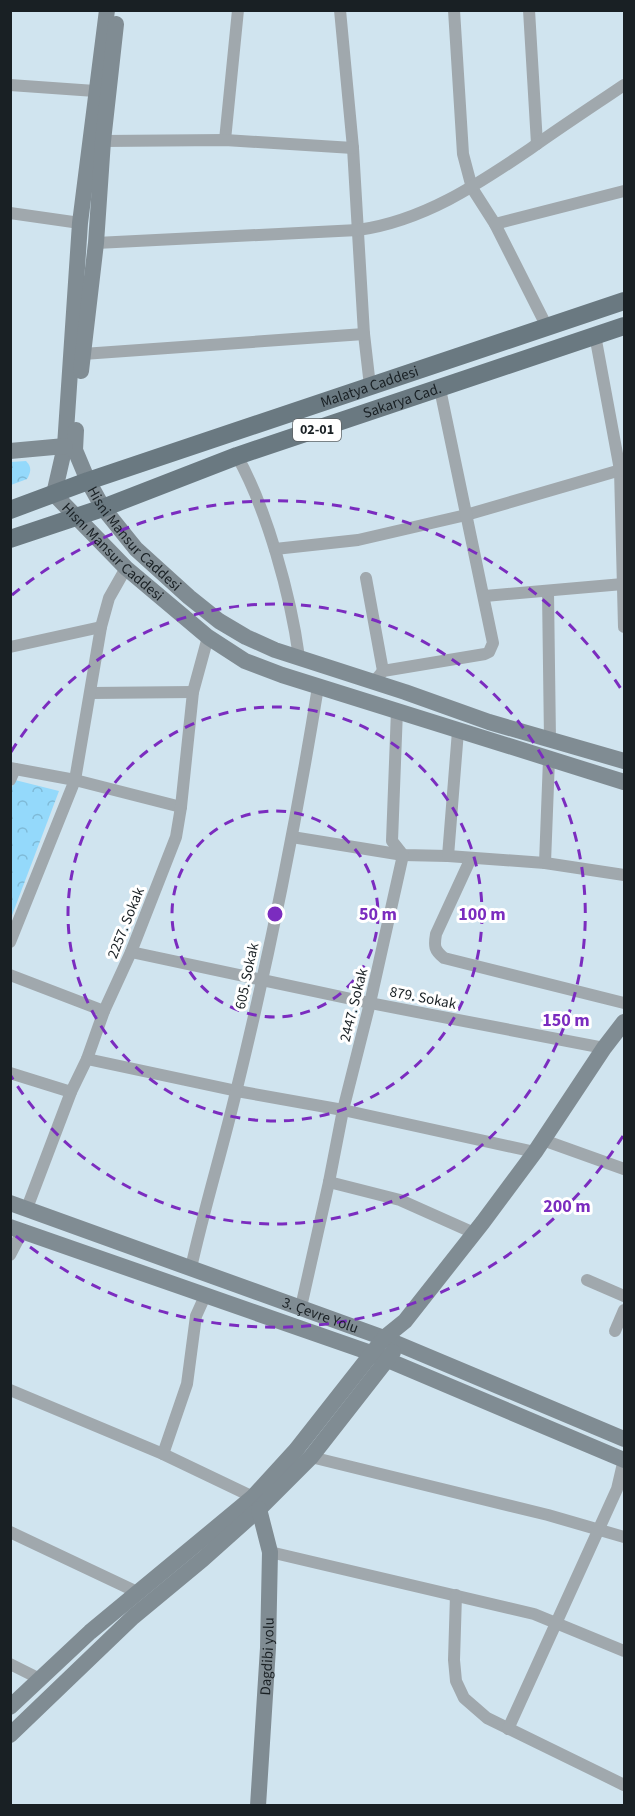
<svg xmlns="http://www.w3.org/2000/svg" width="635" height="1816" font-family="'Source Sans 3',sans-serif">
<style>
.park{fill:url(#park-crowns)}
.lines{fill:none;stroke-linecap:round;stroke-linejoin:round}
.street{stroke:#a0a8ad;stroke-width:12}
.secondary{stroke:#808c93;stroke-width:16}
.primary{stroke:#6a7981;stroke-width:18}
.ring{fill:none;stroke:#7b2cbf;stroke-width:3;stroke-dasharray:10 8}
.labels{text-anchor:middle;dominant-baseline:central;stroke-width:6;stroke-linejoin:round;paint-order:stroke}
.shield{fill:#fff;stroke:#5e6366;stroke-width:1.5}
.shield-label{font-size:14px;font-weight:bold;fill:#192024}
.street-label{font-size:15px;fill:#192024;stroke:#fff}
.centre{fill:#7b2cbf;stroke:#fff;stroke-width:3}
.ring-label{font-size:18px;text-anchor:middle;font-weight:bold;fill:#7b2cbf;stroke:#fff;stroke-width:6;stroke-linejoin:round;paint-order:stroke}
</style>
<defs>
<pattern id="park-crowns" width="20" height="18" patternUnits="userSpaceOnUse" patternTransform="scale(1.5)"><rect width="20" height="18" fill="#94d9fb"/><path d="M2 6a3 3 0 1 1 6 0M12 15a3 3 0 1 1 6 0" fill="none" stroke="#7fbad7"/></pattern>
</defs>
<rect width="100%" height="100%" fill="#d0e4ef"/>
<!-- park -->
<g class="park">
<path d="M26,461C32,467 31,472 27,479L11,485V462Z"/>
<polygon points="15,780 59,791 11,918 10,792"/>
</g>
<g class="lines">
<!-- street -->
<g class="street">
<polyline points="340,10 353,148 364,334 370,386"/>
<polyline points="454,10 463,154 472,188 495,224 547,327"/>
<polyline points="529,10 537,144"/>
<polyline points="10,85 95,91"/>
<polyline points="225,140 238,10"/>
<polyline points="103,141 225,140 353,148"/>
<polyline points="10,213 80,223"/>
<polyline points="495,224 624,191"/>
<path d="M96,243L358,230C423,221 477,185 530,149C561,127 593,106 624,85"/>
<polyline points="595,335 620,470 624,627"/>
<polyline points="83,354 364,334"/>
<path d="M237,456C267,509 291,597 299,657"/>
<polyline points="275,549 358,540 466,515 624,469"/>
<polyline points="366,578 383,671"/>
<polyline points="548,592 550,740"/>
<polyline points="485,596 623,584"/>
<polyline points="10,647 101,627"/>
<polyline points="374,682 383,671 485,654 489,652 493,643 440,389"/>
<polyline points="91,693 193,692"/>
<polyline points="10,768 75,780 181,807"/>
<polyline points="10,780 15,769"/>
<polyline points="292,837 403,855 448,856 545,863 624,875"/>
<polyline points="448,856 458,731"/>
<path d="M471,858L436,934C434,946 434,950 444,958L624,1003"/>
<polyline points="545,863 549,759"/>
<polyline points="10,942 75,780 101,627 109,598 126,568"/>
<polyline points="131,952 370,1003 604,1048"/>
<polyline points="10,975 104,1011"/>
<polyline points="87,1059 237,1091 343,1110 535,1152"/>
<polyline points="10,1073 71,1092"/>
<polyline points="543,1140 624,1169"/>
<polyline points="329,1182 400,1200 474,1233"/>
<polyline points="27,1208 71,1092 87,1059 104,1011 131,952 176,837 181,807 193,692 208,637"/>
<polyline points="10,1255 22,1232"/>
<path d="M191,1268C204,1209 222,1151 236,1092C269,958 296,823 318,687"/>
<polyline points="587,1280 624,1296"/>
<polyline points="301,1307 329,1182 343,1110 370,1003 403,855 392,841 397,710"/>
<polyline points="615,1331 624,1310"/>
<polyline points="10,1390 163,1454 253,1497"/>
<polyline points="163,1454 187,1384 196,1316 205,1296"/>
<polyline points="311,1457 548,1515 624,1537"/>
<polyline points="10,1532 137,1592"/>
<polyline points="270,1552 534,1614 624,1651"/>
<polyline points="456,1595 454,1660 456,1681 464,1698 487,1718 624,1785"/>
<polyline points="10,1664 40,1679"/>
<polyline points="508,1729 617,1489 624,1459"/>
</g>
<!-- secondary -->
<g class="secondary">
<path id="s1" d="M107,10L80,223L65,446L54,494L126,568L208,637L245,661L282,675L624,782"/>
<polyline points="81,371 96,243 103,141 116,24"/>
<path id="s2" d="M76,430L75,450L88,481L103,508L136,549L189,597L219,621L246,637L275,650L405,692L489,722L624,761"/>
<polyline points="10,451 65,446"/>
<path id="s3" d="M10,1203L384,1338L624,1439"/>
<polyline points="10,1227 371,1353 624,1460"/>
<polyline points="10,1707 90,1632 253,1497 296,1450 384,1338 405,1321 483,1222 535,1152 604,1048 624,1022"/>
<polyline points="10,1735 133,1617 203,1559 259,1509 311,1457 393,1352"/>
<path id="s4" d="M258,1806L268,1648L270,1552L259,1509"/>
</g>
<!-- primary -->
<g class="primary">
<path id="s5" d="M10,510L88,481L624,301"/>
<path id="s6" d="M10,539L103,508L237,456L624,326"/>
</g>
</g>
<!-- distance rings -->
<g class="ring">
<circle cx="275" cy="914" r="103"/>
<circle cx="275" cy="914" r="207"/>
<path d="M11 752A310 310 0 1 1 11 1076"/>
<path d="M623 1136A413 413 0 0 1 12 1233M12 595A413 413 0 0 1 623 692"/>
</g>
<g class="labels">
<!-- shield labels -->
<rect class="shield" x="293" y="419" width="48" height="22" rx="4.5"/>
<g class="shield-label">
<text x="317" y="430">02-01</text>
</g>
<!-- street labels -->
<g class="street-label">
<text stroke="none"><textPath href="#s5" startOffset="380">Malatya Caddesi</textPath></text>
<text stroke="none"><textPath href="#s6" startOffset="416">Sakarya Cad.</textPath></text>
<text stroke="none"><textPath href="#s2" startOffset="128">Hisni Mansur Caddesi</textPath></text>
<text stroke="none"><textPath href="#s1" startOffset="570">Hısnı Mansur Caddesi</textPath></text>
<text transform="translate(126 923) rotate(-68)">2257. Sokak</text>
<text transform="translate(247 976) rotate(-78)">605. Sokak</text>
<text transform="translate(423 998) rotate(11)">879. Sokak</text>
<text transform="translate(354 1005) rotate(-76)">2447. Sokak</text>
<text stroke="none"><textPath href="#s3" startOffset="330">3. Çevre Yolu</textPath></text>
<text stroke="none"><textPath href="#s4" startOffset="150">Dagdibi yolu</textPath></text>
</g>
</g>
<circle cx="275" cy="914" r="9" class="centre"/>
<g class="ring-label">
<text x="378" y="920">50 m</text>
<text x="482" y="920">100 m</text>
<text x="566" y="1026">150 m</text>
<text x="567" y="1212">200 m</text>
</g>
<!-- border -->
<rect width="635" height="1816" fill="none" stroke="#192024" stroke-width="24"/>
</svg>
